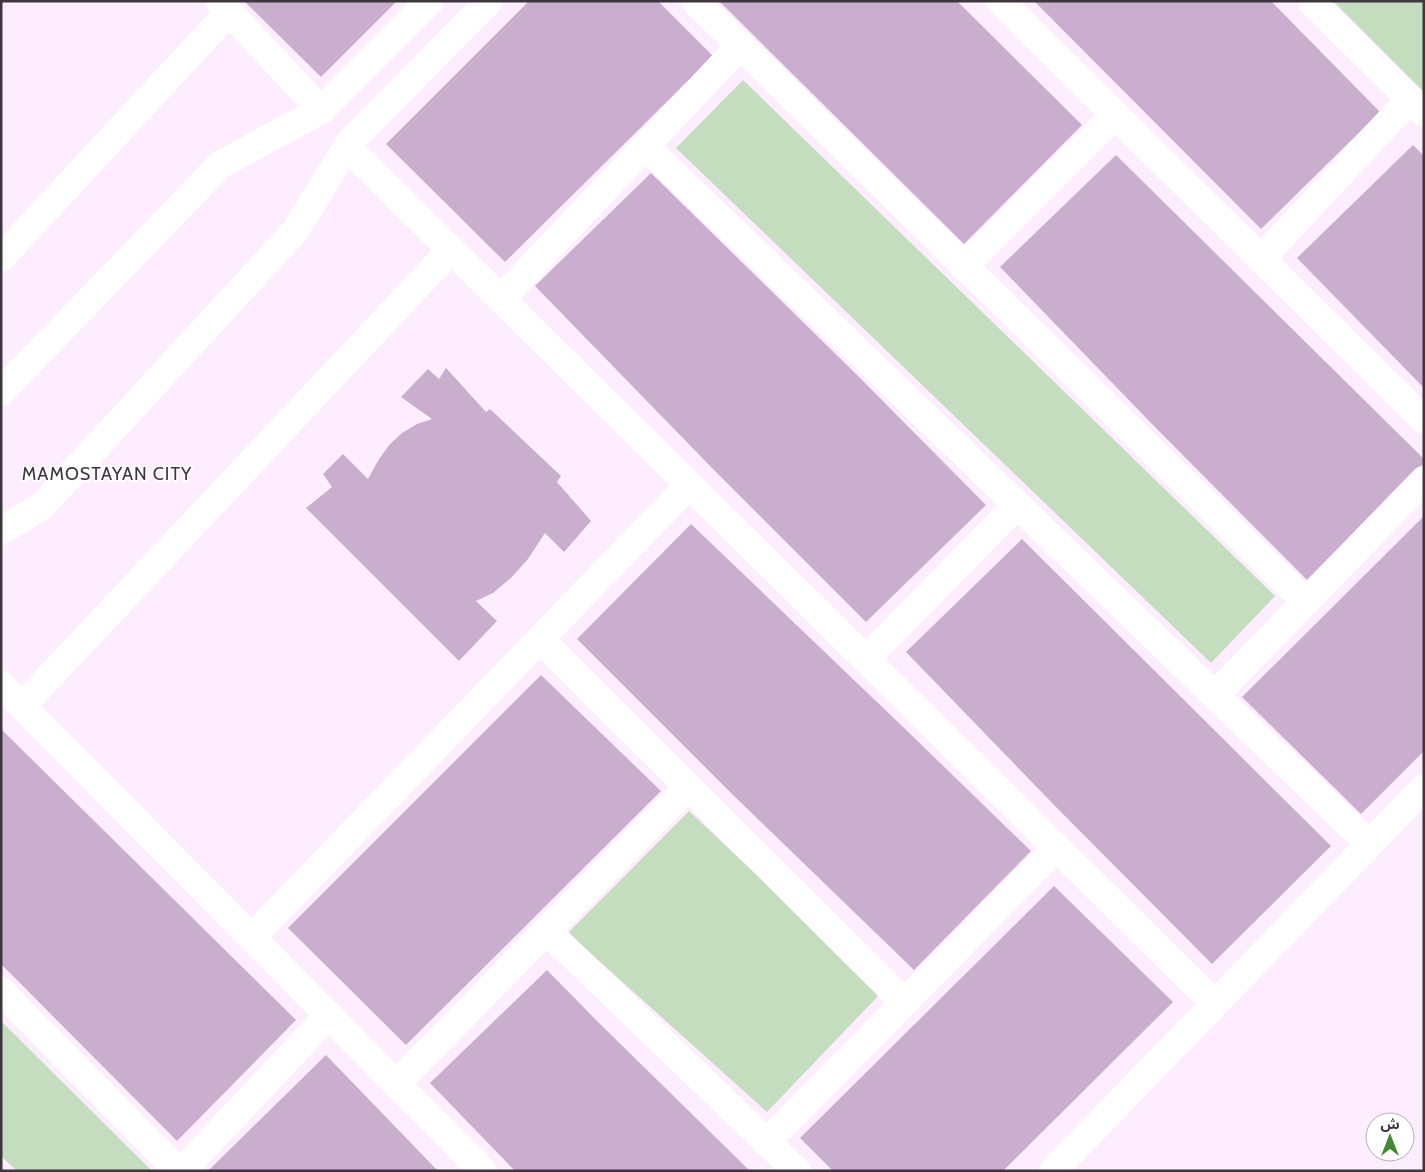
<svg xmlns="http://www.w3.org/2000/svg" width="1425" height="1172" font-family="Cabin,'Noto Sans Arabic',sans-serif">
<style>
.green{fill:#c5ddbf}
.building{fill:#c9afcd}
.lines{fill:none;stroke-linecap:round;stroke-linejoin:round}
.minor{stroke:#fff;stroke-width:28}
.tertiary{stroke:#fff;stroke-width:28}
.labels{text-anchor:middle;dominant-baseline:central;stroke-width:4;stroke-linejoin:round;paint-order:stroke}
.quarter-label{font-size:18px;letter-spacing:1px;fill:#3e363f;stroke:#fff}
</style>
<rect width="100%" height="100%" fill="#fdedff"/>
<!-- green -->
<g class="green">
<polygon points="1333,1 1424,1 1424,92"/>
<polygon points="743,80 1275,596 1211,663 676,148"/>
<polygon points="689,811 881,993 767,1112 568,933"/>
<polygon points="1,1021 152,1171 17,1171 1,1156"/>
</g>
<!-- building -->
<g class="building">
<polygon points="244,1 397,1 321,77"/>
<polygon points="529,1 658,1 713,56 505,262 386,144"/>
<polygon points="719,1 957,1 1082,125 964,244"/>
<polygon points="1034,1 1271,1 1380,112 1261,229"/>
<polygon points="1413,145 1424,156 1424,388 1297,258"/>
<polygon points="1116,155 1424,459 1424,463 1307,580 1151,423 1000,267"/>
<polygon points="651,173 858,376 986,505 866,622 712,468 535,286"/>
<polygon points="446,368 486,412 490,409 561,476 557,482 591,521 564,552 545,533 528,559 511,578 493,593 476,601 497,621 459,661 306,508 332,487 323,474 343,454 368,479 379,459 390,444 402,433 417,424 432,419 401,397 428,369 439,379"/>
<polygon points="1424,516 1424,751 1361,814 1242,697"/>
<polygon points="691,524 901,725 1031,851 914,970 730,792 577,639"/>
<polygon points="1022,539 1331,846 1212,964 1057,808 906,652"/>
<polygon points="541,675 661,791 406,1045 288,928"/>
<polygon points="1,729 296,1020 177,1141 1,964"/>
<polygon points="1054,886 1173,1002 1003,1171 833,1171 800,1138"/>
<polygon points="547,970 596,1020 750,1171 515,1171 430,1083"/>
<polygon points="326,1055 438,1171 208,1171 266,1114"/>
</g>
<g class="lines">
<!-- minor -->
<g class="minor">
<polyline points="219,1 321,110"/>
<polyline points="695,1 1306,602"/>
<polyline points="1000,1 1424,420"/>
<polyline points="1311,1 1424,113"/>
<polyline points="645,146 1369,844"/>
<polyline points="347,147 1215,1004"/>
<polyline points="1,258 229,12"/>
<polyline points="1261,259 1410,99"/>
<polyline points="964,266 1115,115"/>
<polyline points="501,299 740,46"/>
<polyline points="540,639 904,1002"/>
<polyline points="866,659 1017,505"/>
<polyline points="1,685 483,1171"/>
<polyline points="1215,695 1424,480"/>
<polyline points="22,706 451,250"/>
<polyline points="546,930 797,1171"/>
<polyline points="252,937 689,485"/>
<polyline points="1,991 178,1171"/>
<polyline points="397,1083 688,787"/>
<polyline points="767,1142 1056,848"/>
<polyline points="182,1171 329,1015"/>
<polyline points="1053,1171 1424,788"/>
</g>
<!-- tertiary -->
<g class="tertiary">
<polyline points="1,392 220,165 321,110 430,1"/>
<polyline points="1,531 42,506 295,231 350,142 489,1"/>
</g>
</g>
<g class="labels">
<!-- quarter labels -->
<g class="quarter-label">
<text x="107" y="474">MAMOSTAYAN CITY</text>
</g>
</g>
<!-- border -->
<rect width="1425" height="1172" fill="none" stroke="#3e363f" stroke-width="5"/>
<!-- north arrow -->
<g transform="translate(1390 1137)"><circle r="24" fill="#ffffff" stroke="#b2afb2"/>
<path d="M0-4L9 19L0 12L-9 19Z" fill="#42882e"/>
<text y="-8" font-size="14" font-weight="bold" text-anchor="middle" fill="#3e363f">ش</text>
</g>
</svg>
